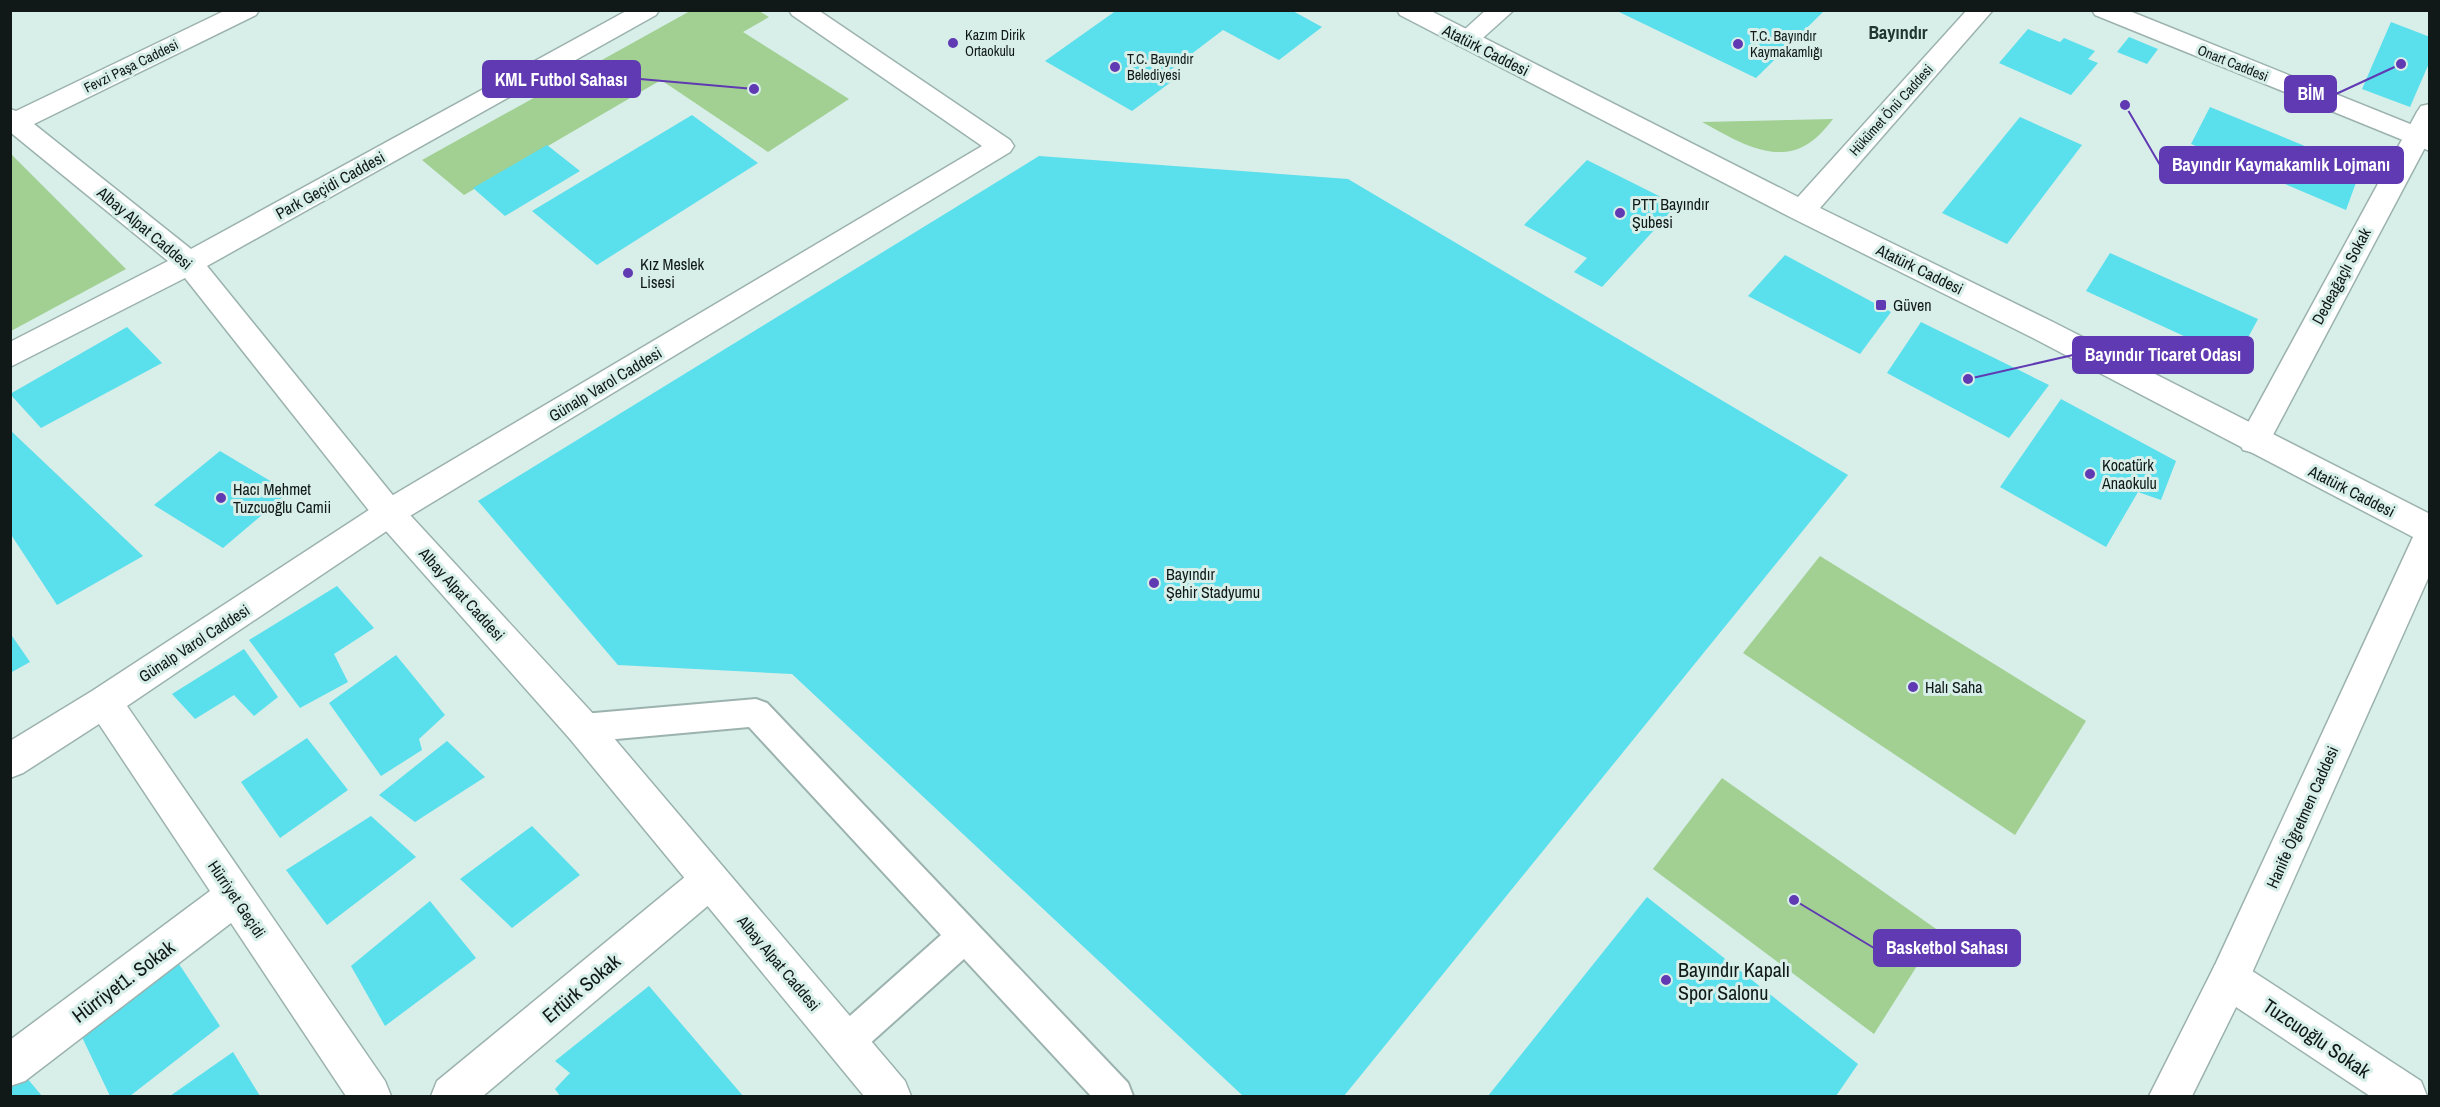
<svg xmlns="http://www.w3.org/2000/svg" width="2440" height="1107" font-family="'Archivo Narrow',sans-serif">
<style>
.green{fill:#a1d092}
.building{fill:#5adfec}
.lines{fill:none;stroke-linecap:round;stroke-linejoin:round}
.service-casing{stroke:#9cb2ae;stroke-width:4}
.minor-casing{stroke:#9cb2ae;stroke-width:3}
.tertiary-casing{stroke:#9cb2ae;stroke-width:3}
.service{fill:#fff;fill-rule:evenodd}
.minor{fill:#fff;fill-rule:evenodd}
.tertiary{fill:#fff;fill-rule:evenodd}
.poi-dot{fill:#603ab2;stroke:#d7eee9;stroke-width:2}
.labels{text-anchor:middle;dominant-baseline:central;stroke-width:6;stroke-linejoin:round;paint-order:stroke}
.far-poi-label{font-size:14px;fill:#101917;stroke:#d7eee9;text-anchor:start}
.far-street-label{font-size:14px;fill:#101917;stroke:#d7eee9}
.street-label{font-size:16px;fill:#101917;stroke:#d7eee9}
.poi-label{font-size:16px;fill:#101917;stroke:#d7eee9;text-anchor:start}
.far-district-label{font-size:18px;font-weight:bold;fill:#213531;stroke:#d7eee9}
.near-poi-label{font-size:20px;fill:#101917;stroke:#d7eee9;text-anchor:start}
.near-street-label{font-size:20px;fill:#101917;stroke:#d7eee9}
.leader{fill:none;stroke:#603ab2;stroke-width:2}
.callout-dot{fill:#603ab2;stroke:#d7eee9;stroke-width:2}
.callout{fill:#603ab2;stroke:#603ab2;stroke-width:2}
.callout-label{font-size:18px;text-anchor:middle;font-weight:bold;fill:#fff}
</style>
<rect width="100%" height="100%" fill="#d7eee9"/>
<!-- green -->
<g class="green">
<polygon points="690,11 759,11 769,17 743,32 849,99 768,152 661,80 464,195 422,160"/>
<path d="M1833,119C1825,129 1817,139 1806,145C1772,165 1732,138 1702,122Z"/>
<polygon points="12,155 126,269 11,331 10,156"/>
<polygon points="1820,556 2086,721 2015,835 1743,653"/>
<polygon points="1722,778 1939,931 1874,1034 1653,869"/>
</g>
<!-- building -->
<g class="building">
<polygon points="1117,10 1291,10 1322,27 1279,60 1223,30 1165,74 1175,79 1132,111 1045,61"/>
<polygon points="1615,10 1825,10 1756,78"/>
<polygon points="2391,22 2430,37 2430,61 2410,107 2362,89"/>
<polygon points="2028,29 2060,42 2064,38 2095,51 2088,59 2098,63 2071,95 1999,63"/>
<polygon points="2129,37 2158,49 2147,64 2117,52"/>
<polygon points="2210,107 2361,169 2346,210 2191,144"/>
<polygon points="692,115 758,163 597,265 532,211"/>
<polygon points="2020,117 2082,145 2007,244 1942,213"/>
<polygon points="547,145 580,171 505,216 473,188"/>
<polygon points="1039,156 1348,179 1848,475 1344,1096 1243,1096 792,674 618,665 478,501"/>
<polygon points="1587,160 1677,205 1602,287 1574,272 1587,258 1524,225"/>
<polygon points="2110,253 2258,319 2236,360 2086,291"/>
<polygon points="1785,255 1891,312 1860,354 1748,296"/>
<polygon points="1921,322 2049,385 2009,438 1887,373"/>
<polygon points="127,327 162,363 41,428 10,394"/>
<polygon points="2061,399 2176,461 2161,500 2138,492 2106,547 2000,487"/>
<polygon points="10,430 143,556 57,605 10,533"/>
<polygon points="220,451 289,492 223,548 154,505"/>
<polygon points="337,586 374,628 334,654 348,682 300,708 249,640"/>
<polygon points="10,633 30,662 10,673"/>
<polygon points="244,649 278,697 254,716 234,695 195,719 172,694"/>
<polygon points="396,655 445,715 419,739 422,750 381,776 329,703"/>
<polygon points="307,738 348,790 280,838 241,782"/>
<polygon points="447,741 485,777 415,822 379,795"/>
<polygon points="371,816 416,857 327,925 286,870"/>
<polygon points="532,826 580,875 512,928 460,879"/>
<polygon points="1647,897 1858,1064 1836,1096 1488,1096"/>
<polygon points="430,901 476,958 385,1026 351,966"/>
<polygon points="177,961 220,1026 130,1096 110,1096 81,1035"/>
<polygon points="649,986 743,1096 560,1096 555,1089 570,1073 555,1061"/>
<polygon points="233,1052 260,1096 170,1096"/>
<polygon points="21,1071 42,1096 10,1096 10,1079"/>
</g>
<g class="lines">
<defs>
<polygon id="service" points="756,699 767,703 1128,1083 1133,1096 1091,1096 964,959 857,1055 845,1061 833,1055 827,1043 833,1031 941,935 749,727 583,742 572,738 568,728 572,718 583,714"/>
<g id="minor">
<polygon points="789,10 818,10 1010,140 1014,146 1010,152 400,522 127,706 385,1081 391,1096 346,1096 231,923 25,1081 10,1086 10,1040 210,891 99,724 23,773 10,778 10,741 92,691 378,504 982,146 792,15"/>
<polygon points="1486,10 1514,10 1475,45 1466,47 1457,45 1454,39"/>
<polygon points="2430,104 2430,138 2265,450 2254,453 2243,450 2238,441 2243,432 2417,112 2421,106"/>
<polygon points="710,862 723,867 729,880 723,893 483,1096 431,1096 437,1081 697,867"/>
<polygon points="2229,959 2243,965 2421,1081 2427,1096 2370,1096 2215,993 2209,979 2215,965"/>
</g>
<g id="tertiary">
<polygon points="226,10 259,10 256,15 34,124 191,249 628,10 659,10 656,15 207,266 400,504 596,717 905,1081 911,1096 864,1096 570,739 378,522 185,278 10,367 10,342 168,261 10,132 10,109 16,111"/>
<polygon points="1397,10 1429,10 1798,197 1967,10 1993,10 1820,208 2053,322 2430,514 2430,574 2243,993 2192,1096 2149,1096 2215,965 2413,537 2033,338 1792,218 1400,15"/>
<polygon points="2092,10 2127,10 2430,132 2430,151 2095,15"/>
</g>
</defs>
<!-- service casing -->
<use href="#service" class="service-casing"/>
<!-- minor casing -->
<use href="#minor" class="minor-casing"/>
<!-- tertiary casing -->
<use href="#tertiary" class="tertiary-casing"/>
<!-- service -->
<use href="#service" class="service"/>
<!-- minor -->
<use href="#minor" class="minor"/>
<!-- tertiary -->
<use href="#tertiary" class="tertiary"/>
</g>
<!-- markers -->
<g class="poi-dot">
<circle cx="953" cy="43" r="6"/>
<circle cx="1738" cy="44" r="6"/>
<circle cx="1115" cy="67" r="6"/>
<circle cx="1620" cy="213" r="6"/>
<circle cx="628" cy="273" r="6"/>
<rect x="1875" y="299" width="12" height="12" rx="3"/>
<circle cx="2090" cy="474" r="6"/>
<circle cx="221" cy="498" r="6"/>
<circle cx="1154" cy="583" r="6"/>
<circle cx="1913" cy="687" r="6"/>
<circle cx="1666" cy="980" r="6"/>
</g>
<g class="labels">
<!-- far-poi labels -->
<g class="far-poi-label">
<text x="965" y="35">Kazım Dirik<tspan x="965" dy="16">Ortaokulu</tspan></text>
<text x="1750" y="36">T.C. Bayındır<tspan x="1750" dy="16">Kaymakamlığı</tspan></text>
<text x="1127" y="59">T.C. Bayındır<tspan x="1127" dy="16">Belediyesi</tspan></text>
</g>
<!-- far-street labels -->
<g class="far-street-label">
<text transform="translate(2233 63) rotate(22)">Onart Caddesi</text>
<text transform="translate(131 66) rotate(-26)">Fevzi Paşa Caddesi</text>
<text transform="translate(1891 110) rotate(-48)">Hükümet Önü Caddesi</text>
</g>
<!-- street labels -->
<g class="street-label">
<text transform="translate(1486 50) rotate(27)">Atatürk Caddesi</text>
<text transform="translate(330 185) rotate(-29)">Park Geçidi Caddesi</text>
<text transform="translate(145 228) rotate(40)">Albay Alpat Caddesi</text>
<text transform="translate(1920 269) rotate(26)">Atatürk Caddesi</text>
<text transform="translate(2341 276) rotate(-62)">Dedeağaçlı Sokak</text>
<text transform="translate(605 384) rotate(-31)">Günalp Varol Caddesi</text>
<text transform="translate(2352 491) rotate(27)">Atatürk Caddesi</text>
<text transform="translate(462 594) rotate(48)">Albay Alpat Caddesi</text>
<text transform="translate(194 643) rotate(-33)">Günalp Varol Caddesi</text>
<text transform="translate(2302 817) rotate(-66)">Hanife Öğretmen Caddesi</text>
<text transform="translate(237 899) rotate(56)">Hürriyet Geçidi</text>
<text transform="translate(779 963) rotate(50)">Albay Alpat Caddesi</text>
</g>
<!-- poi labels -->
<g class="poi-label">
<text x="1632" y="204">PTT Bayındır<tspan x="1632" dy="18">Şubesi</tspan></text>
<text x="640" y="264">Kız Meslek<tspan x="640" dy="18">Lisesi</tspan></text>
<text x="1893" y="305">Güven</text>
<text x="2102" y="465">Kocatürk<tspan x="2102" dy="18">Anaokulu</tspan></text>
<text x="233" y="489">Hacı Mehmet<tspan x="233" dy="18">Tuzcuoğlu Camii</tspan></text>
<text x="1166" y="574">Bayındır<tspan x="1166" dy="18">Şehir Stadyumu</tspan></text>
<text x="1925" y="687">Halı Saha</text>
</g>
<!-- far-district labels -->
<g class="far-district-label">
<text x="1898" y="32">Bayındır</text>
</g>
<!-- near-poi labels -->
<g class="near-poi-label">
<text x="1678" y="969">Bayındır Kapalı<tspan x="1678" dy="23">Spor Salonu</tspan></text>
</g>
<!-- near-street labels -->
<g class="near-street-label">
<text transform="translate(123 981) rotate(-37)">Hürriyet1. Sokak</text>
<text transform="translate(581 988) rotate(-40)">Ertürk Sokak</text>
<text transform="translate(2317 1038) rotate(34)">Tuzcuoğlu Sokak</text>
</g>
</g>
<!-- callouts -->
<path class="leader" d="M754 89L640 79M2401 64L2336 94M2125 105L2160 165M1968 379L2073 355M1794 900L1874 948"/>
<g class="callout-dot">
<circle cx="754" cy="89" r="6"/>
<circle cx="2401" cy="64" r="6"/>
<circle cx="2125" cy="105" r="6"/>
<circle cx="1968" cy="379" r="6"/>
<circle cx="1794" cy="900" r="6"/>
</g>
<g class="callout">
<rect x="483" y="61" width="157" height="36" rx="6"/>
<rect x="2285" y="76" width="51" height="36" rx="6"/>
<rect x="2160" y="147" width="243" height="36" rx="6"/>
<rect x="2073" y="337" width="180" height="36" rx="6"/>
<rect x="1874" y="930" width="146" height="36" rx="6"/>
</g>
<g class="callout-label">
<text x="561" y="86">KML Futbol Sahası</text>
<text x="2311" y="100">BİM</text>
<text x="2281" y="171">Bayındır Kaymakamlık Lojmanı</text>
<text x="2163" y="361">Bayındır Ticaret Odası</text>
<text x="1947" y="954">Basketbol Sahası</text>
</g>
<!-- border -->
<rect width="2440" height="1107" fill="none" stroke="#101917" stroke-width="24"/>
</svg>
